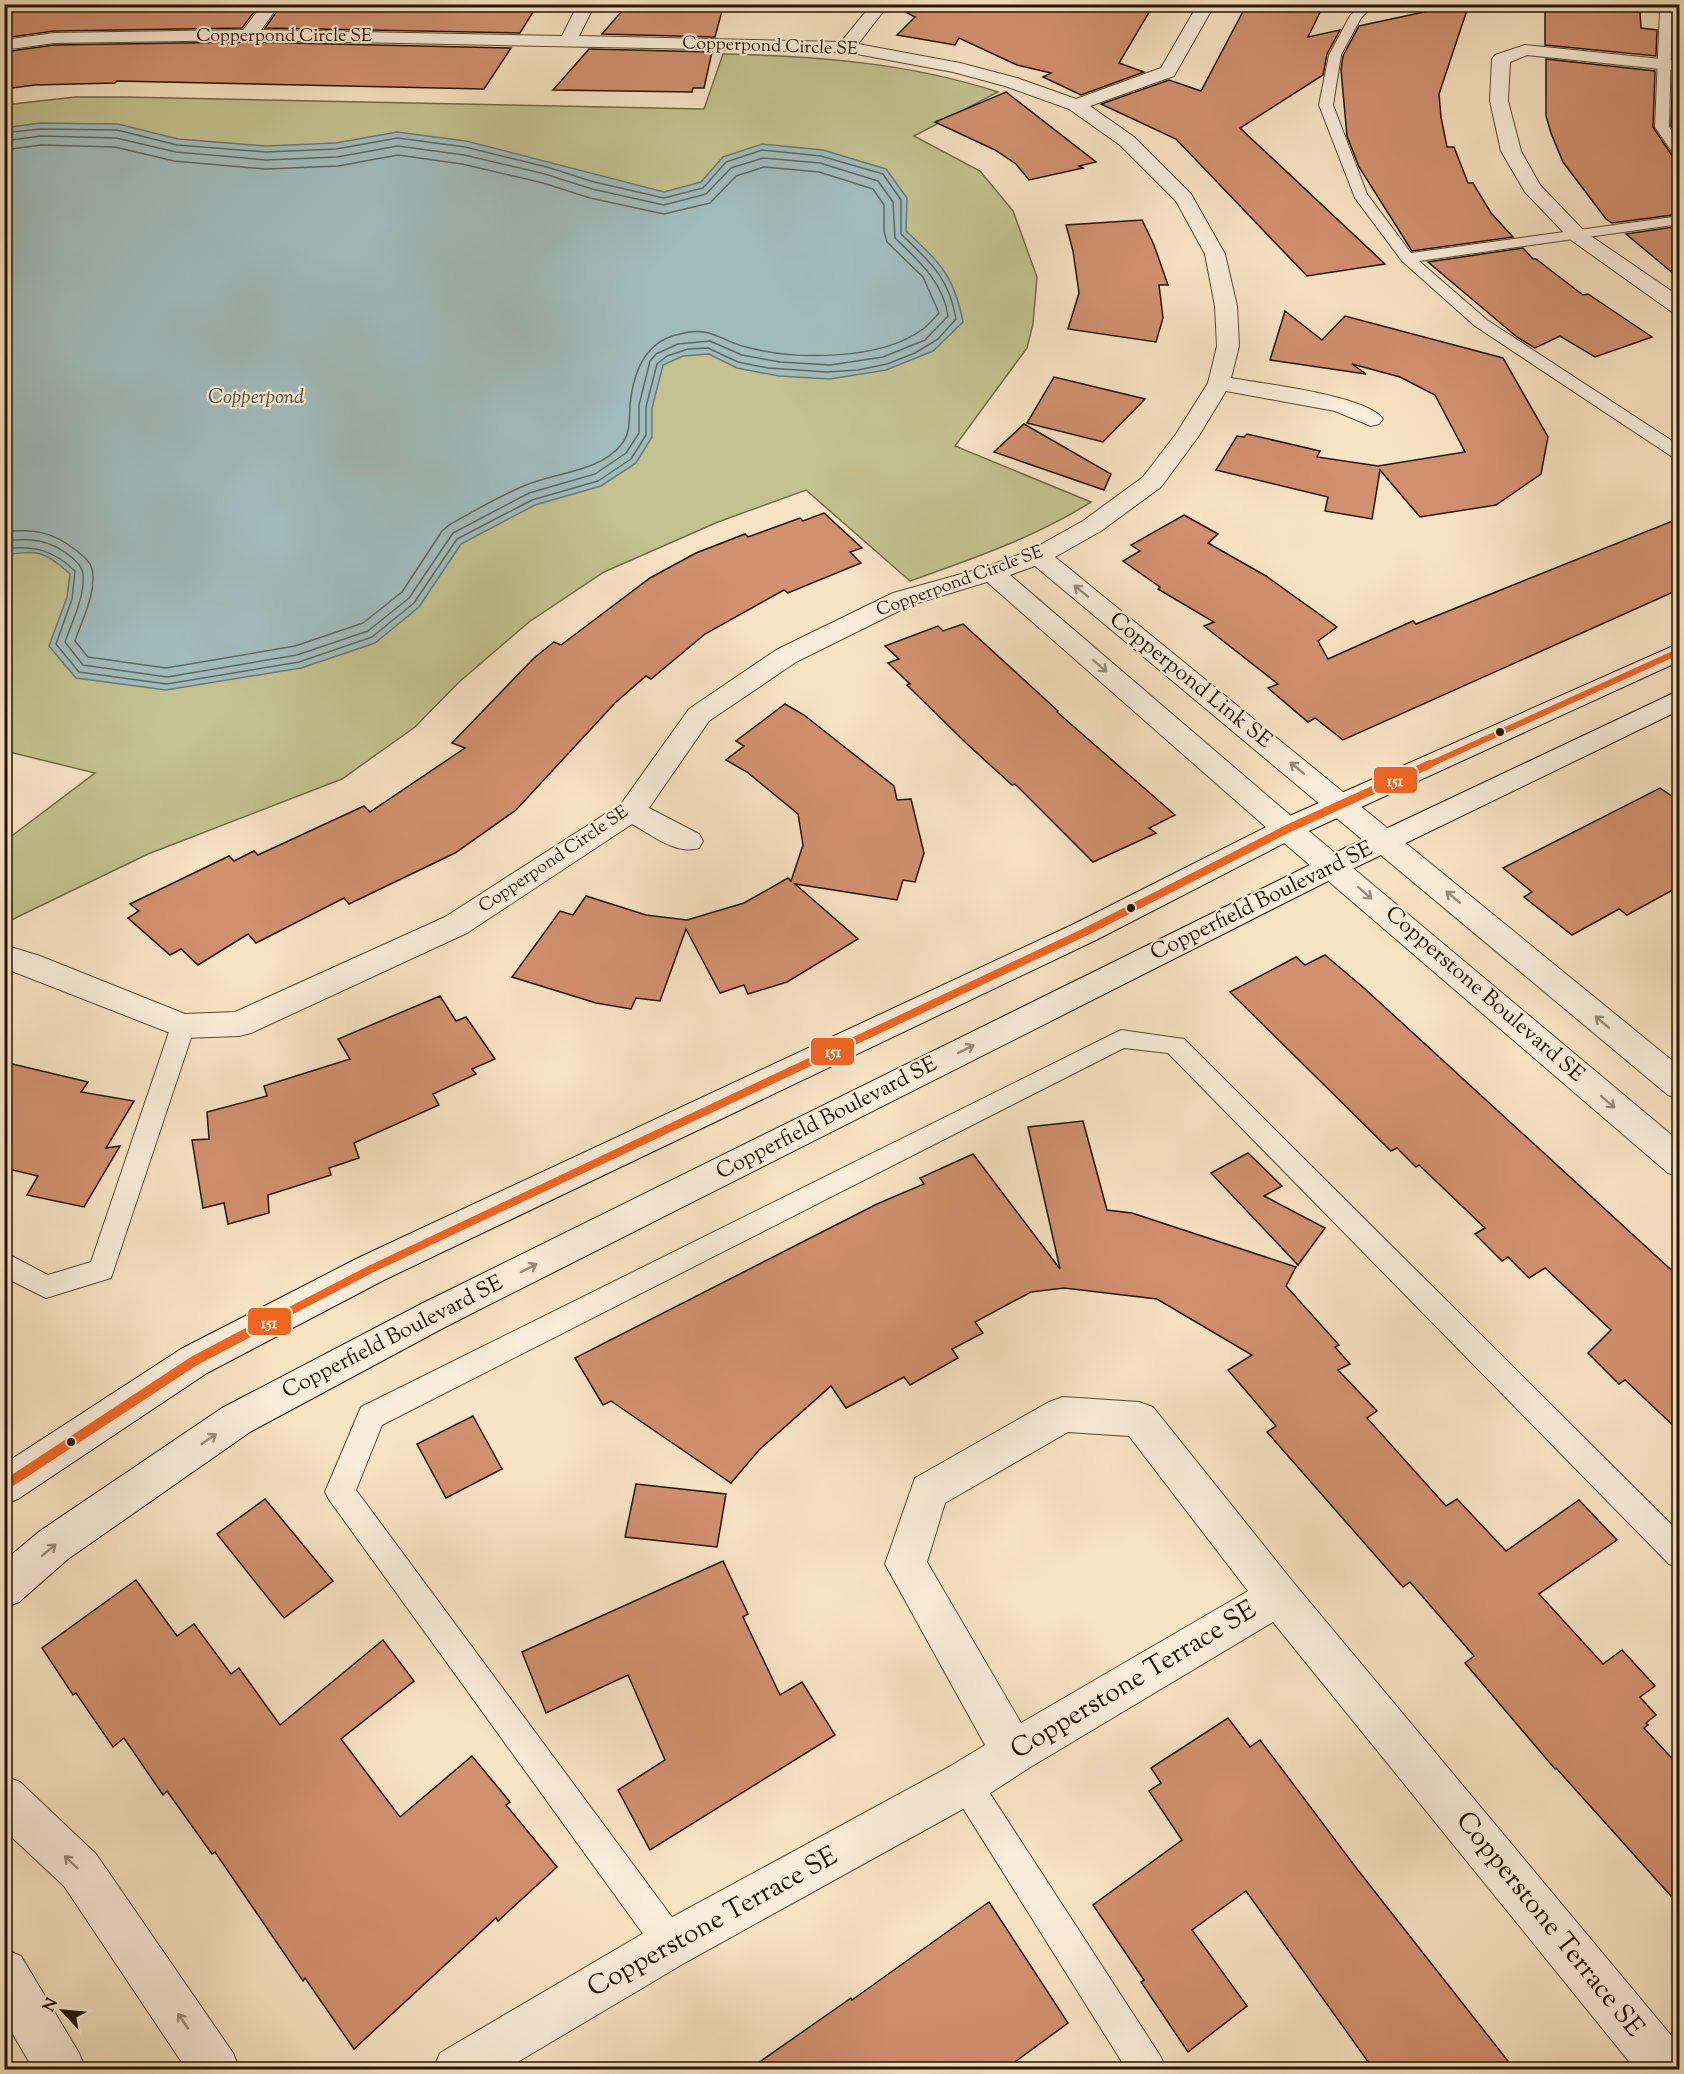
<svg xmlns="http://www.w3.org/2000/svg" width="1684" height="2074" font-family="'Sorts Mill Goudy',serif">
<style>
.green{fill:#c3c290;stroke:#736b48;stroke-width:1.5}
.water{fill:#a1bcbd;stroke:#6f7972;stroke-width:1.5}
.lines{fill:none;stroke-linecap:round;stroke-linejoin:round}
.shore{stroke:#62685f;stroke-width:1.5}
.building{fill:#d19070;stroke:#231401;stroke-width:1.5}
.lane-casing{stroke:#584832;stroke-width:2}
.street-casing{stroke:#584832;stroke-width:2}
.secondary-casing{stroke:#231401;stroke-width:2}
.lane{fill:#faedd9;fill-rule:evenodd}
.street{fill:#faedd9;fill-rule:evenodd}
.secondary{fill:#faedd9;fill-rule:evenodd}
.bus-1-far2-casing{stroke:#faedd9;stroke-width:10}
.bus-1-far1-casing{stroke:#faedd9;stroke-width:12}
.bus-1-casing{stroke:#faedd9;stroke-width:14}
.bus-1-far2{stroke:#f26522;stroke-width:6}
.bus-1-far1{stroke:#f26522;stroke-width:8}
.bus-1{stroke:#f26522;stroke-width:10}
.oneway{stroke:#998b78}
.bus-dot{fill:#231401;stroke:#faedd9;stroke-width:2}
.labels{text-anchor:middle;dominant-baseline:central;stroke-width:4.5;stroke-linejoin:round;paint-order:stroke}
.far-street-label{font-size:18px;fill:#231401;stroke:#faedd9}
.far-water-label{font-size:20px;font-style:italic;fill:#4f4f43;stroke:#faedd9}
.street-label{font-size:22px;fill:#231401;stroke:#faedd9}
.near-street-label{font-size:27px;fill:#231401;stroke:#faedd9}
.line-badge{stroke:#faedd9;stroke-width:2}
.badge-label{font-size:16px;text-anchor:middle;font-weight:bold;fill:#fff}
</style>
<rect width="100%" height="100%" fill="#f7e4c4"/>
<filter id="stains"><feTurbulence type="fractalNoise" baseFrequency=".00333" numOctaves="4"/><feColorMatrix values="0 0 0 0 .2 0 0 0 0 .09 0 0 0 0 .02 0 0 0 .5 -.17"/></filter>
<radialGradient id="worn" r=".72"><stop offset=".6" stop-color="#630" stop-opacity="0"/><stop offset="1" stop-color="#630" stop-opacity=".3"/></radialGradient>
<!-- green -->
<path class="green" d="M723,54C817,56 909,63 998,92L914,136L980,171L1013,211L1037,277L1033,324L1027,348L955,446L1091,502C1036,537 972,559 910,581L806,490L718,522L604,572L529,622L458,683L415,727L342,779L148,854L5,923V841L95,773L5,751V105L75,97H124L704,109Z"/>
<!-- water -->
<path class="water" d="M40,123L118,124L178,139L266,146L336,143L397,132L466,141L664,192L701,182L723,157L762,144L823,150L886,169L907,198L906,231C940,263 954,275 963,322L933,351L886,370L830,379L779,376L737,368L709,354L683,356L663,365L652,408V437L636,463L601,486L535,505L461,544L419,607L375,643L301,668L166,690L76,678L49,646L67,597L70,574C44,551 39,550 5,555V128Z"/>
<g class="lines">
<!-- shore -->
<g class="shore">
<path d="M4,133L40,129L117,130L177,145L266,152L336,149L398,138L465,147L547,167L594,182L664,198L703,188L726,162L762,150L821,156L883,174L901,200V234C930,262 949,277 956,319L938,339L915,353L887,364L858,370L827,372L768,368L738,362L708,348L688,349L667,356L657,364L646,407V435L631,459L598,481L532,500L457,539L414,603L372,637L299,662L167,684L79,672L56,644L72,599L75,571C53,550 34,545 4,549"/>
<path d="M4,141L41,136L116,138L176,152L266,160L337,157L398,146L464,155L545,174L592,189L664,205L706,194L731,168L763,158L820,163L878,181L893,202L895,238C919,261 943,282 948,316L925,340L883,357L830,365L780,362L742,355L710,341L678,344L656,354L650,361L639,405V433L626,453L595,474L529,493L453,533L409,598L368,631L297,655L167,677L83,665L65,642C72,621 85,597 83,574C82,566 76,561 70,556C49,539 30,538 4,541"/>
<path d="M4,150L41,145L115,147L174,161L266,169L338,166L398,155L462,164L543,183L590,198L664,214L710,203L736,176L764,167L819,172L873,189L884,205V231L887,242L923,277L939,313C934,318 929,325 923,329C880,361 795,360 746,347C715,339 713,325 676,335C644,343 633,375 630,405C629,419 631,433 621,445C599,472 557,472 526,485C499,496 474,511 449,525L442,531L402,592L363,623L295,646L166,668L88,657L75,641C82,620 97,592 92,569C90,561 83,556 77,551C53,532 34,528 4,532"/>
</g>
</g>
<!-- building -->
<g class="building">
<polygon points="4,4 260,4 242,28 54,31 4,38"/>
<polygon points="282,4 538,4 520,33 265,28"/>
<polygon points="628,4 672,4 722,11 715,37 602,34"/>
<polygon points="891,4 1154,4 1119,63 1144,72 1081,95 1043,77 1051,73 1017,65 959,38 955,45 897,35 915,17"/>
<polygon points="1247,4 1324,4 1308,37 1340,30 1327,54 1323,75 1240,128 1385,264 1307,276 1176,139 1101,104 1169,80 1201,91"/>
<polygon points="1461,4 1469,4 1439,94 1441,117 1447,147 1454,147 1468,183 1473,183 1491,213 1513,237 1412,251 1359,167 1347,136 1341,70 1343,56 1359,26"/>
<polygon points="1545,4 1570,4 1640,12 1641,28 1657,30 1656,56 1545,45"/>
<polygon points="1674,32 1680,33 1680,59 1673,58"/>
<polygon points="248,42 511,48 484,89 117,81 115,83 35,85 4,89 4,52 54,45"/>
<polygon points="589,49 712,52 704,88 693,88 692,92 553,90"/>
<polygon points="1546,59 1655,71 1653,127 1673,157 1680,159 1680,214 1612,223 1606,219 1563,162 1551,133 1546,116"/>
<polygon points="1673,72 1680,73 1680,138 1671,126"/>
<polygon points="1006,92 1096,162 1079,166 1083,168 1029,180 1016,164 995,150 935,122"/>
<polygon points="1142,220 1154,245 1168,285 1159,285 1163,318 1156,342 1068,329 1079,293 1073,251 1066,225"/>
<polygon points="1680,226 1680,279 1626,234"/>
<polygon points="1523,248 1533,259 1536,259 1583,295 1588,294 1652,337 1595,357 1560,336 1535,348 1517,337 1428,262"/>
<polygon points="1285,311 1322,340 1345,316 1503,358 1548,437 1541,474 1496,505 1420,517 1380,470 1372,519 1325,511 1328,497 1216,470 1237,436 1244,437 1247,434 1320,451 1317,457 1378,466 1465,452 1435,395 1400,377 1352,364 1366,374 1270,360"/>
<polygon points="1054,377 1145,399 1103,442 1027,423"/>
<polygon points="1024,424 1111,474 1104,490 994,452"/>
<polygon points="824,513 862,548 850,552 861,563 788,593 784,590 705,634 651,679 646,676 615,703 516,810 455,853 349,904 344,898 256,943 248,934 198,965 181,949 170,955 128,918 139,911 130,904 229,856 234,861 254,851 258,855 364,806 370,812 465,748 452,743 534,658 554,642 561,645 650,578 696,553 745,534 748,537 800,518 803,521"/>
<polygon points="1184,515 1218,534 1208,543 1266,576 1337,627 1318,641 1328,659 1413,621 1416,624 1680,518 1680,589 1343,740 1315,718 1308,722 1268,688 1278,684 1204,626 1214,622 1158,589 1160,587 1123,561 1140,551 1131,545"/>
<polygon points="963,624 1058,711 1057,712 1175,815 1149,828 1156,833 1093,862 1015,784 1012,785 966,743 907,685 910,684 888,663 899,659 885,646 938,626 943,631"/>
<polygon points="785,704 804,715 894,786 897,800 911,799 924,853 915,882 903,880 897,900 795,884 858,939 787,982 748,994 744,985 720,993 686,929 660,1001 636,998 631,1009 596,1003 512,977 560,911 573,915 586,896 646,915 687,920 744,903 788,878 791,881 803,845 798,814 747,772 726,760 744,746 736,741"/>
<polygon points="1660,788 1680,802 1680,886 1627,915 1619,909 1572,935 1524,897 1532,892 1503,868"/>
<polygon points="1325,955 1364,988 1680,1278 1680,1432 1625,1380 1619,1384 1588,1353 1611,1330 1545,1268 1529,1278 1508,1257 1502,1261 1475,1234 1485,1228 1419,1165 1416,1167 1397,1148 1391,1151 1230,992 1296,957 1305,965"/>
<polygon points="440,996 456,1021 466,1017 495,1059 472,1069 476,1074 433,1094 439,1105 354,1143 359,1158 329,1168 331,1175 268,1195 269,1213 228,1224 224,1203 203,1208 192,1140 209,1139 207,1112 267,1096 264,1086 350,1059 338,1039"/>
<polygon points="4,1062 88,1082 81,1092 134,1101 106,1148 120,1146 84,1207 27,1195 38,1176 4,1168"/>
<polygon points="1083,1121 1107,1210 1132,1213 1296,1267 1286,1286 1339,1345 1335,1347 1350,1364 1338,1370 1377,1411 1367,1418 1446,1506 1457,1499 1506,1551 1579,1500 1617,1540 1539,1594 1603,1664 1622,1650 1655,1686 1640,1697 1656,1715 1646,1723 1648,1725 1644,1728 1680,1767 1680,1906 1556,1768 1555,1769 1465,1663 1474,1656 1410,1582 1403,1587 1267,1432 1276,1426 1228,1370 1252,1355 1157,1299 1064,1288 1031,1292 975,1322 983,1333 952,1349 958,1358 910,1385 904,1377 846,1408 831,1386 759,1450 731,1483 611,1401 603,1405 575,1358 877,1204 924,1184 920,1178 973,1154 1060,1269 1028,1127"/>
<polygon points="1248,1153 1282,1186 1264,1196 1325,1228 1298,1265 1211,1173"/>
<polygon points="473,1416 502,1469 446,1498 417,1444"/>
<polygon points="636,1484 726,1494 717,1547 625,1537"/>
<polygon points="265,1499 333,1581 284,1618 217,1534"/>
<polygon points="723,1561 748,1614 743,1617 780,1695 802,1682 835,1735 650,1850 618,1790 665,1760 628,1675 546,1713 522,1652"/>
<polygon points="136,1580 177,1636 194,1624 231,1674 239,1668 280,1725 383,1640 414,1681 341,1739 400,1817 472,1756 510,1802 506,1805 557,1867 498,1921 496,1918 354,2049 305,1978 303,1981 215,1852 212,1854 167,1791 163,1795 124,1738 113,1747 76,1693 73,1695 42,1648"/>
<polygon points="1228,1718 1250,1747 1260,1740 1357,1869 1515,2070 1374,2070 1246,1891 1192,1930 1247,2006 1188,2052 1141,1982 1144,1980 1093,1905 1182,1840 1149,1791 1161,1783 1151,1768"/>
<polygon points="989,1902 1068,2023 1004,2070 748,2070 851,1998 852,2000"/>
</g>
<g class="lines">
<defs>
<g id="lane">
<polygon points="1361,4 1374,4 1361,18 1341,55 1333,105 1367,194 1411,253 1680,216 1680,224 1419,261 1487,320 1680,446 1680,459 1674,458 1475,326 1402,261 1355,198 1319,105 1329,55 1350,16"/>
<polygon points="1631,4 1680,4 1680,12 1672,11 1669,127 1680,142 1680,157 1675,156 1655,127 1660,10 1637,8"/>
<polygon points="183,1017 191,1020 195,1026 111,1278 46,1298 4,1277 4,1252 48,1275 91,1262 171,1026 175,1020"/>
<polygon points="1121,1030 1184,1039 1680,1533 1680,1568 1669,1564 1168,1053 1124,1048 382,1425 356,1490 683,1932 688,1944 683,1956 671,1961 659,1956 330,1501 325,1492 361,1407"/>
<polygon points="965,1767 976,1772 1161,2057 1166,2070 1127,2070 954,1794 949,1783 954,1772"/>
</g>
<g id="street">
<path d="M263,4H280L261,30L562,36L578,4H595L579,36L841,42L872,4H889L858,44L960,63L1017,78L1076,99L1161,68L1198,4H1215L1174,76L1090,106L1134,137L1191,194L1225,254L1237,306L1239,346L1231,378C1262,384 1366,395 1383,419L1379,424L1371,426L1335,411L1226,391L1198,437L1161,487L1101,531L1055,557L1680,1067V1099L1668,1095L1035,566L1010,575L1298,822L1680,1142V1177L1668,1173L1276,836L987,582L911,605L796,662L709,721L649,808L699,834L703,841L699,848C676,855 652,835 632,824L467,933L251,1033L239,1036L183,1038L4,968V945L40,956L185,1014L235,1012L445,917L621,804L689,709L776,650L893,593L983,568L1029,551L1083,521L1143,477L1176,434L1208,383L1217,346L1215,306L1205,254L1176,201L1120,145L1069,109L1005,86L953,72L846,52L248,40L54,43L4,50V40L54,33L243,30Z"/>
<polygon points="1525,45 1680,61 1680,71 1527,55 1510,62 1508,101 1521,151 1540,185 1585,232 1680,297 1680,313 1672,312 1571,240 1525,192 1501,151 1490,101 1492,59 1495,55"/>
<path d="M1063,1397L1139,1402L1153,1407L1293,1582L1680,2046V2070H1636L1273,1622L1029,1768L981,1799L688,1961L504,2070H433L440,2053L654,1927L949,1767L985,1745L885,1564L915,1478L1049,1402ZM1068,1432L1129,1436L1248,1591L1021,1723L927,1562L945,1503Z"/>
<polygon points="4,1776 20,1782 96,1854 233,2053 240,2070 187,2070 64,1886 4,1830"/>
<polygon points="4,1949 21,1956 79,2053 86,2070 34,2070 4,2019"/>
</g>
<g id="secondary">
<polygon points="1680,643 1680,661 1298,836 1096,940 384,1280 207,1373 18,1499 4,1504 4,1464 181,1349 358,1258 1074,924 1276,822"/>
<polygon points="1680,690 1680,710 1344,873 447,1326 250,1432 68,1559 19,1602 4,1608 4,1561 40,1531 222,1408 421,1304 1322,859"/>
</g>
</defs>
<!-- lane casing -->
<use href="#lane" class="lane-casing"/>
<!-- street casing -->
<use href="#street" class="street-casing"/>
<!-- secondary casing -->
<use href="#secondary" class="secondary-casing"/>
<!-- lane -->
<use href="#lane" class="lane"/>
<!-- street -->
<use href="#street" class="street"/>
<!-- secondary -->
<use href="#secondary" class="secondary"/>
<defs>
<polyline id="bus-1-far2" points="1426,766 1680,651"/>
<polyline id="bus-1-far1" points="248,1333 371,1269 1085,932 1287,829 1430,764"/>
<polyline id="bus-1" points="4,1486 194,1361 251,1331"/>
</defs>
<!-- bus-1-far2 casing -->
<use href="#bus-1-far2" class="bus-1-far2-casing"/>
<!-- bus-1-far1 casing -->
<use href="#bus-1-far1" class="bus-1-far1-casing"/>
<!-- bus-1 casing -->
<use href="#bus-1" class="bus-1-casing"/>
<!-- bus-1-far2 -->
<use href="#bus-1-far2" class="bus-1-far2"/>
<!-- bus-1-far1 -->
<use href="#bus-1-far1" class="bus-1-far1"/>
<!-- bus-1 -->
<use href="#bus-1" class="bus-1"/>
</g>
<!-- one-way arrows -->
<defs><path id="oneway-shaft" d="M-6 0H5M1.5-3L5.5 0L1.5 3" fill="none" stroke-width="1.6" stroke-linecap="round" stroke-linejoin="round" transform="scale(1.5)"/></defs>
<g class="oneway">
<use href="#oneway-shaft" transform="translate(1081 591) rotate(-141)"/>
<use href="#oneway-shaft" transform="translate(1100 666) rotate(41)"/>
<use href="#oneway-shaft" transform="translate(1297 768) rotate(-141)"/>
<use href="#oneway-shaft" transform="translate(1365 893) rotate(41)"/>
<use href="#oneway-shaft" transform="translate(1453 897) rotate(-140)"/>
<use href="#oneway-shaft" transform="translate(1602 1022) rotate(-140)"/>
<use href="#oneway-shaft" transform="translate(966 1049) rotate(-27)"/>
<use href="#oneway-shaft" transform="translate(1608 1102) rotate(41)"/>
<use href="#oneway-shaft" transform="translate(529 1268) rotate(-27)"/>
<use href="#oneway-shaft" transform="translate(209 1439) rotate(-34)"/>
<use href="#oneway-shaft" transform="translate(49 1550) rotate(-40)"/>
<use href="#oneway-shaft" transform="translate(71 1862) rotate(-136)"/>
<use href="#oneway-shaft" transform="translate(183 2021) rotate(-124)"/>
</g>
<!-- markers -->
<g class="bus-dot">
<circle cx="1500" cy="732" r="5"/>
<circle cx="1131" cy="908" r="5"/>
<circle cx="71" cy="1442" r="5"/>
</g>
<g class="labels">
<!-- far-street labels -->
<g class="far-street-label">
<text x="284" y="37">Copperpond Circle SE</text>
<text transform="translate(770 47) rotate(2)">Copperpond Circle SE</text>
<text transform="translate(960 582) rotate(-20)">Copperpond Circle SE</text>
<text transform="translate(554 860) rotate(-34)">Copperpond Circle SE</text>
</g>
<!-- far-water labels -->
<g class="far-water-label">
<text x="256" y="398">Copperpond</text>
</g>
<!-- street labels -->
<g class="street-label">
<text transform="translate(1190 681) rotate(39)">Copperpond Link SE</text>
<text transform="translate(1262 902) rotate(-26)">Copperfield Boulevard SE</text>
<text transform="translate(1484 995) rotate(41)">Copperstone Boulevard SE</text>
<text transform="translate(827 1119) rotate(-27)">Copperfield Boulevard SE</text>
<text transform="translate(393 1338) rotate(-27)">Copperfield Boulevard SE</text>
</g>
<!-- near-street labels -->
<g class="near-street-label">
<text transform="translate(1134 1681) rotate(-31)">Copperstone Terrace SE</text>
<text transform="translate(713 1923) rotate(-29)">Copperstone Terrace SE</text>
<text transform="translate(1549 1925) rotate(51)">Copperstone Terrace SE</text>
</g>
</g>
<g class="line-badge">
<rect x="1373" y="766" width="45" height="28" rx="6" fill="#f26522"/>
<rect x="810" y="1037" width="45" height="29" rx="6" fill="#f26522"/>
<rect x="247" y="1307" width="45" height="29" rx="6" fill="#f26522"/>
</g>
<g class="badge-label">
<text x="1395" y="786">151</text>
<text x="833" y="1057">151</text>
<text x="269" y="1328">151</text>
</g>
<!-- margin -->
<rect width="1684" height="2074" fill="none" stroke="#f7e4c4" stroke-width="24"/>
<rect x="6" y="6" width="1672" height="2062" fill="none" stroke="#231401" stroke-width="3"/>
<rect x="12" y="12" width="1660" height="2050" fill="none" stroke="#231401" stroke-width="1.5"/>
<!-- north arrow -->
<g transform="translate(63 2011) rotate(296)" stroke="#faedd9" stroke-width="4.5" paint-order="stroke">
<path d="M0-4.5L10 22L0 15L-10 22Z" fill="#231401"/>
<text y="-9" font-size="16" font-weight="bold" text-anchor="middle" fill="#231401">N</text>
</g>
<rect width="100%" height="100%" filter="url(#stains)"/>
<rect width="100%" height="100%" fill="url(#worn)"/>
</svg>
